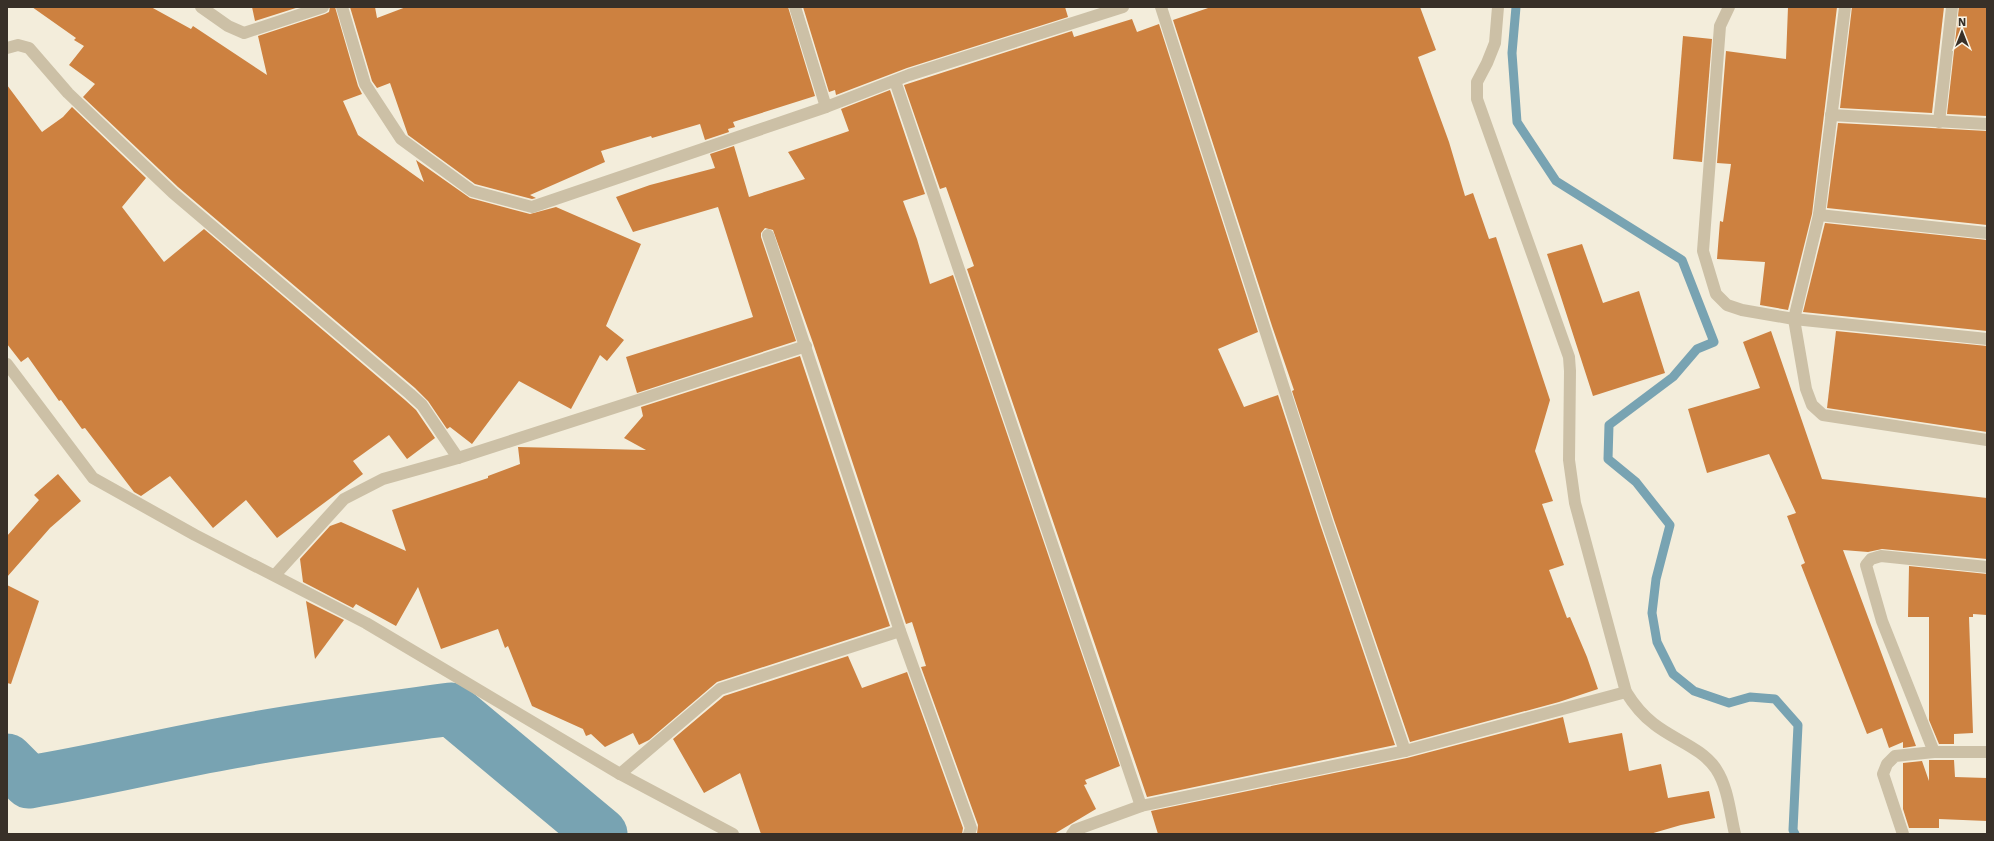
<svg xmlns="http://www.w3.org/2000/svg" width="1994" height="841" font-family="'Work Sans',sans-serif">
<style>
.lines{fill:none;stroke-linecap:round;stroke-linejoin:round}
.stream{stroke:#78a3b2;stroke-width:9}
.river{stroke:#78a3b2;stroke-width:53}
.building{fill:#cd8140}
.minor{stroke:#ccc0a6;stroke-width:12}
</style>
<rect width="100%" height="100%" fill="#f3eddb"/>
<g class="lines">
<!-- stream -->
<polyline class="stream" points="1516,7 1512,53 1517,122 1556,181 1682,260 1714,342 1697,349 1673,377 1609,425 1608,459 1636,482 1670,525 1656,579 1652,613 1657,642 1673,674 1694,691 1729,703 1750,697 1775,699 1798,725 1793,830 1795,834"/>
<!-- river -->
<path class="river" d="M7,760L29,782C97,771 165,754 233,742C306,728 378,719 451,709L601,834"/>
</g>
<!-- building -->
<g class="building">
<polygon points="32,7 151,7 191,29 193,26 267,75 258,36 325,14 329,12 330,7 335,7 358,86 362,94 343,101 358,135 424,182 416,160 470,198 530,214 556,207 641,244 606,326 624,340 607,361 600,355 571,409 519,381 472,444 450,427 447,429 428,401 415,388 178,187 83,97 95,84 69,65 84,46 74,40 76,38"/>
<polygon points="252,7 299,7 255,21"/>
<polygon points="350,7 375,7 377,18 406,7 788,7 815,96 733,122 735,127 728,129 729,132 705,140 700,124 652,138 651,136 601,151 605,162 530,195 536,198 532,199 475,184 408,135 390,83 377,88 372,81"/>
<polygon points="803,7 1065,7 1068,17 907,68 836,95 835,90 829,92"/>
<polygon points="1211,7 1420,7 1436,50 1418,57 1449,142 1465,196 1473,193 1489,239 1496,237 1550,400 1535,451 1553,501 1542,504 1564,565 1549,570 1567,618 1570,617 1587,657 1598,689 1559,702 1410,742 1334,520 1292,391 1294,390 1272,326 1173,20"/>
<polygon points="1788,7 1837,7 1812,214 1788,310 1760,305 1765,262 1717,259 1720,221 1723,222 1731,164 1717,163 1726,51 1786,59"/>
<polygon points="1852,7 1944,7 1932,113 1840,108"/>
<polygon points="1959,7 1987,7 1987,116 1947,114"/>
<polygon points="1132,19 1137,32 1159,24 1258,332 1218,349 1244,407 1278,395 1320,524 1395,745 1147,797 967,269 974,266 946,187 940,189 904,85 1072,31 1074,37"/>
<polygon points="1683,36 1712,39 1702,162 1673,159"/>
<polygon points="7,85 42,132 63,117 72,107 146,178 122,207 164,262 204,229 405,400 416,410 435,438 407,459 389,435 353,461 363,474 277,538 246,500 213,528 170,476 141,496 134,492 85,428 82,429 61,400 59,401 28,357 21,362 7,344"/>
<polygon points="890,90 925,194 903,201 917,239 930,284 953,275 1120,766 1085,780 1087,784 1084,785 1096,809 1054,834 977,834 978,825 921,667 926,666 912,622 906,624 813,343 773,230 765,228 761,233 761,237 796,341 637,393 626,357 753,317 718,207 633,232 616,197 650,185 715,168 710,154 734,146 749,197 805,179 788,152 849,131 841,109"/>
<polygon points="1838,123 1987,131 1987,225 1827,208"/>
<polygon points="1825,223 1987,240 1987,331 1803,312"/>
<polygon points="1582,244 1603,303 1639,291 1665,373 1593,396 1547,254"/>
<polygon points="1771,331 1822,479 1987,498 1987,559 1882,549 1868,552 1843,550 1916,746 1903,748 1903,742 1889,748 1882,728 1867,734 1801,565 1805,563 1787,516 1796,513 1769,454 1707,473 1688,409 1760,388 1743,342"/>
<polygon points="1836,331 1987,346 1987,432 1827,408"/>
<polygon points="800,356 890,626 717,682 649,740 639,745 633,733 605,747 591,734 586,736 583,729 532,706 508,646 505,648 498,629 441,649 418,587 396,626 356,604 353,608 303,582 300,559 330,526 341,522 406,551 392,510 488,478 488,476 520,464 518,447 646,450 624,438 643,416 641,407"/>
<polygon points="58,474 81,501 50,528 7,577 7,536 39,500 34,495"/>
<polygon points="1909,566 1987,574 1987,615 1973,614 1973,617 1969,617 1973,733 1954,734 1954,744 1939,744 1929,720 1929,617 1908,617"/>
<polygon points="7,585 39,601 11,684 7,683"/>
<polygon points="306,601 344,620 315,659"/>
<polygon points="848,656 862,688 907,672 963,828 962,834 761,834 740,773 704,793 673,739 724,696"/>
<polygon points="1563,717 1569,743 1622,733 1629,771 1661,764 1668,798 1709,791 1715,818 1681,825 1650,834 1158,834 1151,811 1407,758"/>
<polygon points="1929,760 1954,760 1955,777 1987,778 1987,821 1939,819 1939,828 1909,828 1903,809 1903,763 1922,761 1929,781"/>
</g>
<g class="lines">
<!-- minor -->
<g class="minor">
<polyline points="201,7 228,26 244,33 323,7"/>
<polyline points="342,7 365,84 401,139 472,191 532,207 826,107 909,75 1123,7"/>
<polyline points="795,7 826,107"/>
<polyline points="1161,7 1327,522 1405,751"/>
<path d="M1498,7L1495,43L1487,63L1477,82V99L1569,357L1570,371L1569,460L1575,503L1626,692C1634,705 1642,715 1654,724C1674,740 1702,748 1716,769C1728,787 1730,813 1735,834"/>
<polyline points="1729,7 1720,26 1703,251 1716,294 1727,305 1742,310 1794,319 1987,339"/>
<polyline points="1845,7 1819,215 1794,319 1806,389 1812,405 1823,415 1987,440"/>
<polyline points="7,48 18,45 29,48 68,93 173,193 410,394 422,405 458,458"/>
<polyline points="895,81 1141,806"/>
<polyline points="1831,115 1987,124"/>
<polyline points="1939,122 1952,7"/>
<polyline points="1819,215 1987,233"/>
<polyline points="768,235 900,631 971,828 969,834"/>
<polyline points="7,364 93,478 195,535 366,623 620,774 733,834"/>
<polyline points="275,575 344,499 383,479 458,458 806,346"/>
<polyline points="1934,752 1882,621 1866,565 1871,559 1881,556 1987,567"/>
<polyline points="620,774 720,689 900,631"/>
<polyline points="1072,834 1075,830 1141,806 1405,751 1626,692"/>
<polyline points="1903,834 1883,774 1887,764 1895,756 1934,752 1987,752"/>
</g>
</g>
<!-- border -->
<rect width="1994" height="841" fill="none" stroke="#383028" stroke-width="16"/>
<!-- north arrow -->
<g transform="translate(1962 32)" stroke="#fbf6e8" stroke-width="3" paint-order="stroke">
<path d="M0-3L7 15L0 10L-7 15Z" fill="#383028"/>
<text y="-6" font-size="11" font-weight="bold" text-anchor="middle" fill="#383028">N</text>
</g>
</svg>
